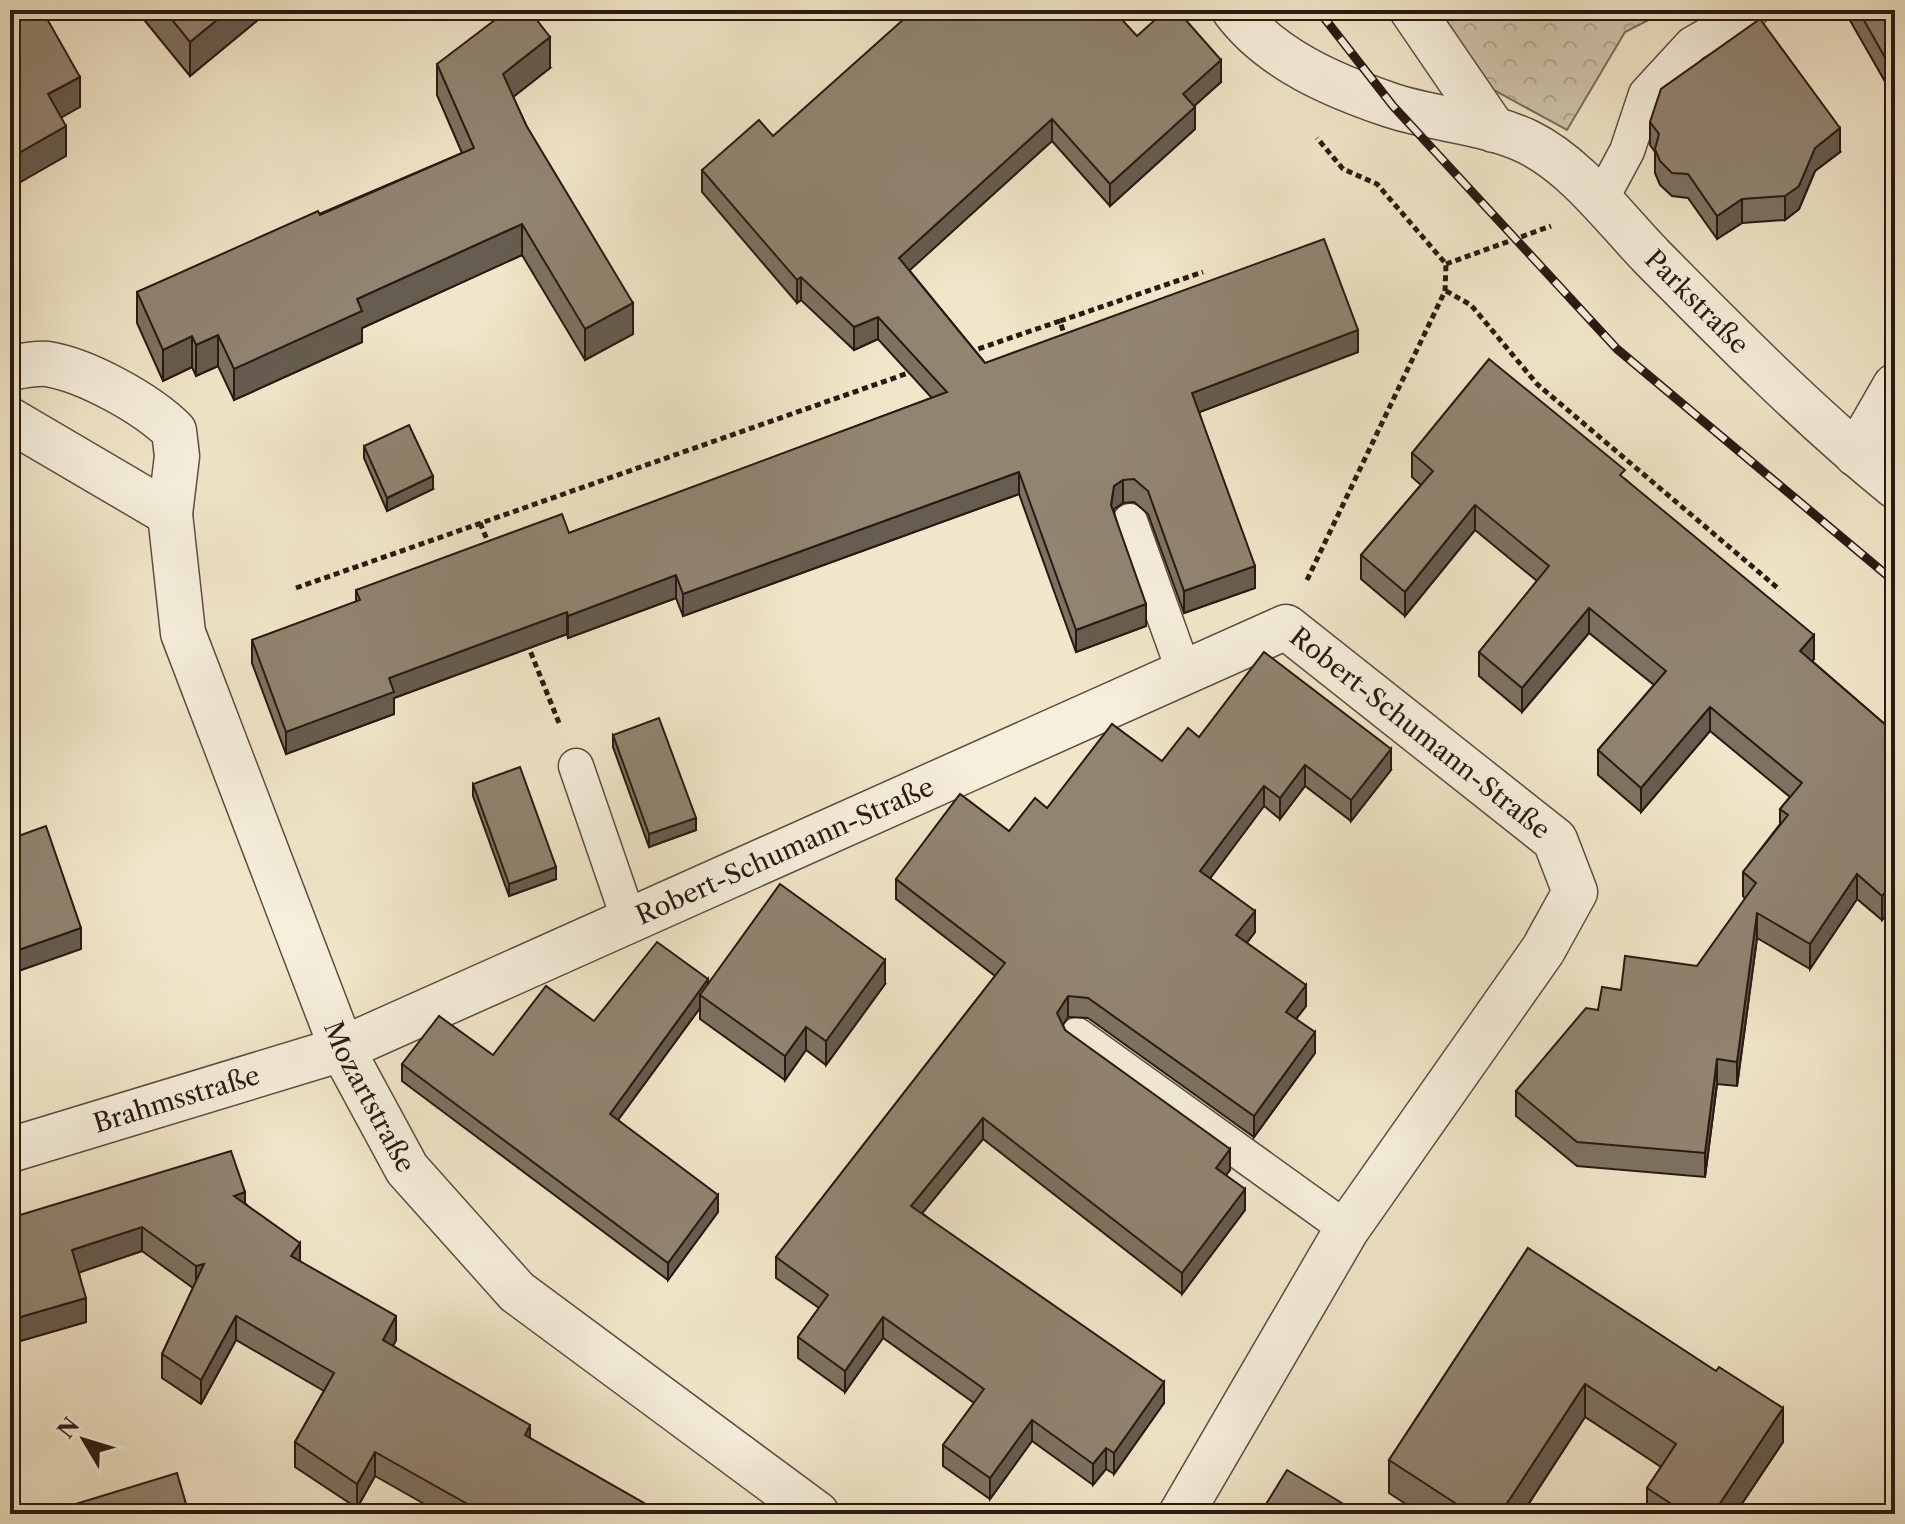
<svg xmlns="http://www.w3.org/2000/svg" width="1905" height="1524" font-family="'Libre Caslon Text',serif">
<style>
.forest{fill:url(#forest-crowns);stroke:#7c6e5e;stroke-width:2}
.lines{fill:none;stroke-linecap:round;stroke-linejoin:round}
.service-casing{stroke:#5c4c40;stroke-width:37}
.minor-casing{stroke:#5c4c40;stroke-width:47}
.tertiary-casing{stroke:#5c4c40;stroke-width:47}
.path{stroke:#2a1912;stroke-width:5;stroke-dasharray:6 4;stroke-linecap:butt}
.service{stroke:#f6efdc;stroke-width:34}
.minor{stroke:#f6efdc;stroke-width:44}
.tertiary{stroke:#f6efdc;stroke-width:44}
.rail-casing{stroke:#2a1912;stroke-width:9}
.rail{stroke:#f6efdc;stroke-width:6;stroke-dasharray:18;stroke-linecap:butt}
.wall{fill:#7d7261;stroke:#2a1912;stroke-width:2}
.shaded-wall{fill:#665c4f;stroke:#2a1912;stroke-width:2}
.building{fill:#918471;stroke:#2a1912;stroke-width:2}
.labels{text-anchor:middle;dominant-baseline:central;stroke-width:6;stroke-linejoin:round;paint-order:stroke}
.street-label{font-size:26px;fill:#2a1912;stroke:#f6efdc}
</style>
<defs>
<pattern id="forest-crowns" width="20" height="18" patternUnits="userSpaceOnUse" patternTransform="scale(2)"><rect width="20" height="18" fill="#cfc3aa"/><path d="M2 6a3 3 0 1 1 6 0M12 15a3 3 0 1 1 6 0" fill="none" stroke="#b2a791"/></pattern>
</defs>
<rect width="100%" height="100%" fill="#f1e6c9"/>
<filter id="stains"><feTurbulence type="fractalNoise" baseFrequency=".0025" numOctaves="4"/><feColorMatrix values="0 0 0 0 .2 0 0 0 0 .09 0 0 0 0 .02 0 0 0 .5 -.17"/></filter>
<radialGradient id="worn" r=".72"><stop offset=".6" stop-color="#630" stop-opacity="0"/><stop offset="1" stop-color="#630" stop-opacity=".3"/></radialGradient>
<!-- forest -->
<polygon class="forest" points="1437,10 1668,10 1625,32 1567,130 1481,83"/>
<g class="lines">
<defs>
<g id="service">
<polyline points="1599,203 1627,151 1646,94 1692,44 1752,10"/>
<polyline points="1130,521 1184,672"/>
<polyline points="576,766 629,920"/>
<polyline points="1077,1035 1347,1229"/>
</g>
<g id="minor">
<polyline points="1412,10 1494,130"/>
<path id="s1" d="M10,368C21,366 36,363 47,364C86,370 147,404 174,431L177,456L170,514L183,633L342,1049L407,1169L517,1292L817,1514"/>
<polyline points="10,420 170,514"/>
<polyline points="1856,454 1895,386"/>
<path id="s2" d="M10,1150L342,1049L1286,627L1555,840L1575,892L1543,950L1347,1229L1181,1514"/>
</g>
<g id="tertiary">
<path id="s3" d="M1234,10C1271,60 1336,87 1393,106C1437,120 1486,122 1528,142C1577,166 1615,219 1652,257C1730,336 1809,416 1895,486"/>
</g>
</defs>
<!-- service casing -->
<use href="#service" class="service-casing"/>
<!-- minor casing -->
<use href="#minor" class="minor-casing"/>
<!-- tertiary casing -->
<use href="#tertiary" class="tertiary-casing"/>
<!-- path -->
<g class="path">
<polyline points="1446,264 1551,226"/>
<polyline points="1446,291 1471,305 1537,384 1780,590"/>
<polyline points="1060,321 1203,272"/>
<polyline points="969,352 1060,321 1065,337"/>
<polyline points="480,523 489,544"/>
<polyline points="1307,580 1445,291 1446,264 1377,184 1343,169 1317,138"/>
<polyline points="296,588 914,371"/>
<polyline points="527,643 559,723"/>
</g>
<!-- service -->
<use href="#service" class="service"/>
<!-- minor -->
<use href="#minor" class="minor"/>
<!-- tertiary -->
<use href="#tertiary" class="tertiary"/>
<defs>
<polyline id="rail" points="1318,10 1393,106 1617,349 1895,582"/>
</defs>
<!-- rail casing -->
<use href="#rail" class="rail-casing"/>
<!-- rail -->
<use href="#rail" class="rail"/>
</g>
<!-- wall -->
<g class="wall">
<polygon points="136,10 270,10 190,76"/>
<polygon points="1844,10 1895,10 1895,99"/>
<polygon points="1137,36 1221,82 1194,106 1195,129 1110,206 1052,141 909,270 985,363 1358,352 1199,412 1255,588 1184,613 1148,514 1134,502 1123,503 1114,509 1114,512 1146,626 1076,652 1019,494 683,616 676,598 568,638 567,634 394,698 394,714 286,754 252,663 252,640 356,602 356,590 569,533 932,398 878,339 854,350 801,300 797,303 702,192 702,170 773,136"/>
<polygon points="437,64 550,68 513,97 526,125 633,334 585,360 522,255 362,328 362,342 234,400 218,366 196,376 192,367 163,381 137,323 137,292 462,153 437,95"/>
<polygon points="1650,122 1840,152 1815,171 1799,209 1785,220 1742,223 1717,239 1688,198 1672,196 1660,185 1655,173 1655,152 1650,145"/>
<polygon points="364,446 433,489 387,511 364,458"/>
<polygon points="1412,453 1625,479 1814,659 1812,661 1895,733 1895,905 1882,920 1857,899 1810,969 1757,938 1737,1086 1717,1084 1705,1177 1577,1166 1516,1116 1516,1091 1598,1010 1621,990 1697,966 1745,899 1743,896 1743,872 1780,824 1780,809 1790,797 1710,731 1641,812 1598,775 1598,750 1654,685 1589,633 1522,712 1479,676 1479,652 1537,581 1475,530 1405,616 1361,579 1361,555 1421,485 1412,477"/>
<polygon points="613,735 696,830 649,847 613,747"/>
<polygon points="1199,737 1391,770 1351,821 1305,786 1280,819 1264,806 1210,878 1255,932 1247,943 1306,1006 1296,1019 1315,1053 1254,1137 1088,1018 1068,1017 1063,1025 1065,1030 1230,1170 1226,1175 1245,1210 1182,1294 983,1139 922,1213 1164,1403 1114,1474 1106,1469 1093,1485 1032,1441 990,1499 943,1466 943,1445 974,1403 883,1338 845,1392 798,1358 798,1337 819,1308 776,1278 776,1257 995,976 896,899 896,879 1009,831 1047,808 1162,761"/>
<polygon points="473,784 556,879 509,896 473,796"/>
<polygon points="708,984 885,984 826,1065 806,1050 785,1080 700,1019 700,1008 618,1120 718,1212 668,1280 402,1081 402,1064 493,1055"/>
<polygon points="245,1203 300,1261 396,1340 393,1346 530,1438 663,1514 442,1514 375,1476 357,1508 295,1467 295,1442 324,1391 236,1340 201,1404 162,1378 162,1354 193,1288 142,1251 79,1272 86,1322 10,1344 10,1218"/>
<polygon points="1528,1248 1783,1442 1735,1514 1647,1514 1647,1488 1661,1467 1585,1417 1522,1514 1421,1514 1389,1493 1389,1460"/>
</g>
<!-- shaded-wall -->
<g class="shaded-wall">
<polygon points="229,10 270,10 190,76 190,42"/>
<polygon points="550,37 550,68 503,105 503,74"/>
<polygon points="1221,60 1221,82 1183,116 1183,94"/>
<polygon points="80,77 80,107 48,125 48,94"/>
<polygon points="1195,107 1195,129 1110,206 1110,184"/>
<polygon points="1052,119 1052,141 899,280 899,258"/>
<polygon points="66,126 66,156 10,188 10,158"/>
<polygon points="1840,128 1840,152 1815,171 1799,209 1785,220 1785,196 1815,148"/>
<polygon points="1742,199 1742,223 1717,239 1717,216"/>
<polygon points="522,224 522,255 362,328 362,342 234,400 234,369 357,299"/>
<polygon points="801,277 801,300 797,303 797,280"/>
<polygon points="633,303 633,334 585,360 585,329"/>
<polygon points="878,317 878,339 854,350 854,327"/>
<polygon points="1358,330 1358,352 1192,415 1192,393"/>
<polygon points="218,335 218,366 196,376 196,345"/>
<polygon points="192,336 192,367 163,381 163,350"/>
<polygon points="1019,472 1019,494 683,616 683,594"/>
<polygon points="433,476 433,489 387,511 387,498"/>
<polygon points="1123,480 1123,503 1114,509 1111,527 1111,505 1114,486"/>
<polygon points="1475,505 1475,530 1405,616 1405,592"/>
<polygon points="1255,566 1255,588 1184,613 1184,591"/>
<polygon points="676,575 676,598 568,638 568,616"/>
<polygon points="1146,604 1146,626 1076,652 1076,630"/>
<polygon points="1589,608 1589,633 1522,712 1522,688"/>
<polygon points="567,612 567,634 394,698 394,714 286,754 286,732 389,678"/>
<polygon points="1814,635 1814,659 1800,675 1800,651"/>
<polygon points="1710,707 1710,731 1641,812 1641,788"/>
<polygon points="1391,749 1391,770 1351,821 1351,800"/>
<polygon points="1305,765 1305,786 1280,819 1280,798"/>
<polygon points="1264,786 1264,806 1200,892 1200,871"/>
<polygon points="696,818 696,830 649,847 649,834"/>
<polygon points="556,867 556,879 509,896 509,884"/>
<polygon points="1857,874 1857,899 1810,969 1810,944"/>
<polygon points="1895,881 1895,905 1882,920 1882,896"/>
<polygon points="1255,911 1255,932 1236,956 1236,935"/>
<polygon points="1757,913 1757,938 1737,1086 1737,1062"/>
<polygon points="81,928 81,949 10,974 10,953"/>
<polygon points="885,960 885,984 826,1065 826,1041"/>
<polygon points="708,979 708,996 700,995 700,1008 610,1131 610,1114"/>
<polygon points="1306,985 1306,1006 1286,1032 1286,1012"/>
<polygon points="1068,996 1068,1017 1057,1034 1057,1013"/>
<polygon points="806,1027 806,1050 785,1080 785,1056"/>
<polygon points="1315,1032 1315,1053 1254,1137 1254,1116"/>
<polygon points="1717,1059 1717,1084 1705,1177 1705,1153"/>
<polygon points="983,1118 983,1139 911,1227 911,1206"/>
<polygon points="1230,1149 1230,1170 1216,1188 1216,1168"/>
<polygon points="1245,1189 1245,1210 1182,1294 1182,1273"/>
<polygon points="245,1192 245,1216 234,1196"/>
<polygon points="718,1195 718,1212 668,1280 668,1263"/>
<polygon points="142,1227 142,1251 72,1275 72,1250"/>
<polygon points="300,1243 300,1267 291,1256"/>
<polygon points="204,1264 196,1290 196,1266"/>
<polygon points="86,1298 86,1322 10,1344 10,1320"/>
<polygon points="236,1316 236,1340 201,1404 201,1380"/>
<polygon points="396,1316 396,1340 383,1364 383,1340"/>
<polygon points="883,1317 883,1338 845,1392 845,1371"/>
<polygon points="1164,1382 1164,1403 1114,1474 1114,1453"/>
<polygon points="1585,1384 1585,1417 1522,1514 1500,1514"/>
<polygon points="1783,1408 1783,1442 1735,1514 1713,1514"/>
<polygon points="1032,1420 1032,1441 990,1499 990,1478"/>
<polygon points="530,1425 530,1449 525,1435"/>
<polygon points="1106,1448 1106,1469 1093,1485 1093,1464"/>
<polygon points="375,1452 375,1476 357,1508 357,1484"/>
</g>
<!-- building -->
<g class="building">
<polygon points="10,10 42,10 80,77 48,94 66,126 10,158"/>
<polygon points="164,10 229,10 190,42"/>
<polygon points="508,10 529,10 550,37 503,74 526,125 633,303 585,329 522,224 357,299 362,311 234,369 218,335 196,345 192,336 163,350 137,292 318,211 320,215 474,148 437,64"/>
<polygon points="914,10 1113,10 1137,36 1166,10 1177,10 1221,60 1183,94 1195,107 1110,184 1052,119 899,258 985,363 1324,239 1358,330 1192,393 1255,566 1184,591 1148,491 1134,479 1123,480 1114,486 1111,505 1146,604 1076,630 1019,472 683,594 676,575 568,616 567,612 389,678 394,692 286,732 252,640 360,600 356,590 562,514 569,533 947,392 878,317 854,327 801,277 797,280 702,170 759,120 773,136"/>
<polygon points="1858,10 1895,10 1895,75"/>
<polygon points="1760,19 1840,128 1815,148 1799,186 1785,196 1742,199 1717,216 1688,174 1672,173 1660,161 1655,149 1659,134 1650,122 1661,89"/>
<polygon points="1489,359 1625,470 1620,475 1814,635 1800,651 1895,733 1895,881 1882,896 1857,874 1810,944 1757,913 1737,1062 1717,1059 1705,1153 1577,1142 1516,1091 1586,1008 1598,1010 1602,987 1621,990 1625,956 1697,966 1756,883 1743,872 1788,815 1780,809 1802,783 1710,707 1641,788 1598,750 1666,671 1589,608 1522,688 1479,652 1549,566 1475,505 1405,592 1361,555 1433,471 1412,453"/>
<polygon points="409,425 433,476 387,498 364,446"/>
<polygon points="1264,652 1391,749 1351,800 1305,765 1280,798 1264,786 1200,871 1255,911 1236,935 1306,985 1286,1012 1315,1032 1254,1116 1088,998 1068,996 1057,1013 1065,1030 1230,1149 1216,1168 1245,1189 1182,1273 983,1118 911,1206 1164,1382 1114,1453 1106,1448 1093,1464 1032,1420 990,1478 943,1445 984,1389 883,1317 845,1371 798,1337 828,1295 776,1257 1005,963 896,879 960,794 1009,831 1035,798 1047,808 1112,724 1162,761 1188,728 1199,737"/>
<polygon points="659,718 696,818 649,834 613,735"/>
<polygon points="520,767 556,867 509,884 473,784"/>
<polygon points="46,826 81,928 10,953 10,839"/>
<polygon points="780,884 885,960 826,1041 806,1027 785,1056 700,995"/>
<polygon points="657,942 708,979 610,1114 718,1195 668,1263 402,1064 439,1016 493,1055 546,986 594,1021"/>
<polygon points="231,1151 245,1192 234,1196 300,1243 291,1256 396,1316 383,1340 530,1425 525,1435 663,1514 464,1514 469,1505 375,1452 357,1484 295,1442 334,1373 236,1316 201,1380 162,1354 204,1264 196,1266 142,1227 72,1250 86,1298 10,1320 10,1218"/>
<polygon points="1528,1248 1716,1371 1719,1367 1783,1408 1713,1514 1687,1514 1647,1488 1676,1444 1585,1384 1500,1514 1472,1514 1389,1460"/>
<polygon points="1287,1470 1360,1514 1260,1514"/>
<polygon points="177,1473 189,1514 43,1514"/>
</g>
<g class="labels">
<!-- street labels -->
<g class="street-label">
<text stroke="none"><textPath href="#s3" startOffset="562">Parkstraße</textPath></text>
<text stroke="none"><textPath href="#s2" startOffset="1552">Robert-Schumann-Straße</textPath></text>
<text stroke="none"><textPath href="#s2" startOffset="832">Robert-Schumann-Straße</textPath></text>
<text stroke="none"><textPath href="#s1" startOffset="886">Mozartstraße</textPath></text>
<text stroke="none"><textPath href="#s2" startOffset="174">Brahmsstraße</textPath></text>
</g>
</g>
<!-- margin -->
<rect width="1905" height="1524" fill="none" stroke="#f1e6c9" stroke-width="40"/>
<rect x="12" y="12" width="1881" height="1500" fill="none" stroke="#2a1912" stroke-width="4"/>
<rect x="20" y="20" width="1865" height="1484" fill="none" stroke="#2a1912" stroke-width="2"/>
<!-- north arrow -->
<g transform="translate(84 1440) rotate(308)" stroke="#f6efdc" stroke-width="6" paint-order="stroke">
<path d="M0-6L14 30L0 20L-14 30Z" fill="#2a1912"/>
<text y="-12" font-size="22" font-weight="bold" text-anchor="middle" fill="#2a1912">N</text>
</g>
<rect width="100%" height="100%" filter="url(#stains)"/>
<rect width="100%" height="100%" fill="url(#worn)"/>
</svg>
